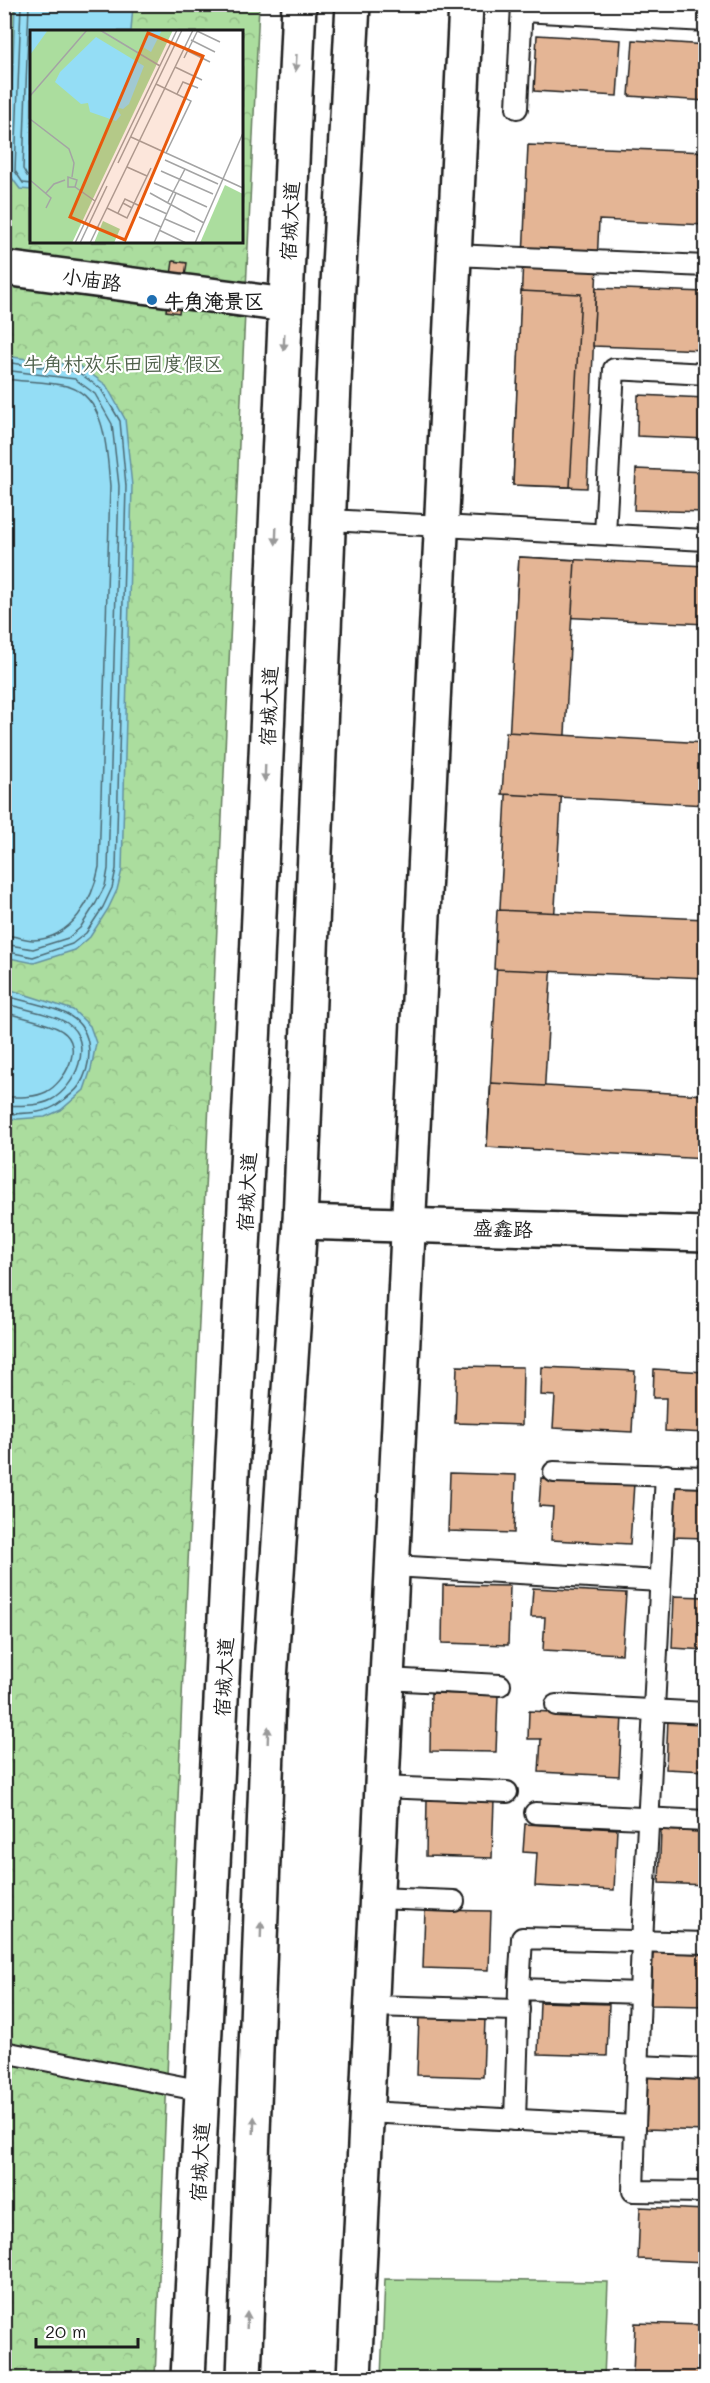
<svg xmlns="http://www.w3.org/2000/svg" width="710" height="2383" font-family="Mali,'LXGW WenKai TC',sans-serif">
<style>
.grass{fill:#abdd9e;stroke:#647c5d;stroke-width:1.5}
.forest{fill:url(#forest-crowns);stroke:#647c5d;stroke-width:1.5;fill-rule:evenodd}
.water{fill:#94ddf5;stroke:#64909e;stroke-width:1.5}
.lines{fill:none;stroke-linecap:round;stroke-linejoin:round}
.shore{stroke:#4c6973;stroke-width:1.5}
.building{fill:#e4b595;stroke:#1c1c1c;stroke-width:1.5}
.lane-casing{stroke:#1c1c1c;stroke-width:24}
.street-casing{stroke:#1c1c1c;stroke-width:38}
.primary-casing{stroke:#1c1c1c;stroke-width:38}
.lane{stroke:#fff;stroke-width:20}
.street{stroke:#fff;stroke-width:33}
.primary{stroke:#fff;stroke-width:33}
.oneway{fill:#999}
.poi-dot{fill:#1f6fb2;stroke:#fff;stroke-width:2}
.labels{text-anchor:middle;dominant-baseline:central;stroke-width:4.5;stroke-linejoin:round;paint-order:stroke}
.street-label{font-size:20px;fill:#1c1c1c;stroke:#fff}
.poi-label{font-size:20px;font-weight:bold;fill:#1c1c1c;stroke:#fff;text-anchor:start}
.park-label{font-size:20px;fill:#4e604a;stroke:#fff}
.inset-road{fill:none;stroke:#a4a4a4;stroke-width:1.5}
.view{fill:#e8590c;fill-opacity:0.15;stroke:#e8590c;stroke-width:3}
.inset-edge{fill:none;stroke:#1c1c1c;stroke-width:3}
</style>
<defs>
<pattern id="forest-crowns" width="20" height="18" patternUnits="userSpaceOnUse" patternTransform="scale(1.5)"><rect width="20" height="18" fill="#abdd9e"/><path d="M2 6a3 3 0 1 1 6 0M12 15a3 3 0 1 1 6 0" fill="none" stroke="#93bd88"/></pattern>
</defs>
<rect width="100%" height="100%" fill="#fff"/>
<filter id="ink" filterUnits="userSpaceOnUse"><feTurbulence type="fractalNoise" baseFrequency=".0167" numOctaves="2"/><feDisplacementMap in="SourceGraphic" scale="12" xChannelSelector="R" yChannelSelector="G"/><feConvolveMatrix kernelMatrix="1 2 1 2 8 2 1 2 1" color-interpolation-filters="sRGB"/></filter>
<g filter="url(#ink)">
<!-- grass -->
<polygon class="grass" points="385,2279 608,2282 604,2378 381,2378"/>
<!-- forest -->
<path class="forest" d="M5,5H259L183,1673L155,2378H5ZM32,32H242V242H32Z"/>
<!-- water -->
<g class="water">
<polygon points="15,5 133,5 131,31 32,32 31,190 20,189 9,174"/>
<polygon points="5,356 80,366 106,385 125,419 132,486 122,870 117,890 108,909 90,937 75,950 34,963 4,957"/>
<polygon points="5,988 73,1010 90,1026 96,1043 91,1069 84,1090 61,1110 45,1117 5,1120"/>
</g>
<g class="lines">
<!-- shore -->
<g class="shore">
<polyline points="21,4 15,171 23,183 32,184"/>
<polyline points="29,4 23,169 27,176 32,177"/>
<polyline points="4,362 78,372 101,389 120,421 126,486 116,869 112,888 103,907 86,933 72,944 33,957 4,951"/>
<polyline points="4,370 75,379 95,394 112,424 119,486 108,869 105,886 96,903 80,928 68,938 33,949 4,944"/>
<path d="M4,379C25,382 50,381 70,387C107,399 107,455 110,486L99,867C93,900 71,939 33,940C24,940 14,935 4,935"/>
<path d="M4,995C21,1001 57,1007 70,1016C94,1031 93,1064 79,1086C75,1092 64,1100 58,1104C44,1115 22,1113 4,1114"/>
<path d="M4,1003C21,1009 54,1014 67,1023C95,1042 76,1087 51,1100C37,1107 19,1105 4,1106"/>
<path d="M4,1012C19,1017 51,1023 62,1031C85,1046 65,1082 46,1092C34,1098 17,1097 4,1097"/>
</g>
</g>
<!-- building -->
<g class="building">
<polygon points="537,35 621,40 617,96 534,91"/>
<polygon points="633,40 706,45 706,101 629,96"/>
<polygon points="528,145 706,152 706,225 599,220 587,488 513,485"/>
<polygon points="173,261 187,263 179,313 166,311"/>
<polygon points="596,288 706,292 706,350 593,346"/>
<polygon points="521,291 581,294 570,487 513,485"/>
<polygon points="638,395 706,398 706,439 637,436"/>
<polygon points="636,469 706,472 706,512 634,510"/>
<polygon points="519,557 706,566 706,624 516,615"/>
<polygon points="519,557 575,560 541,1150 487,1147"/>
<polygon points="506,732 706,743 706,805 502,794"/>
<polygon points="497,910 706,919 706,978 494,969"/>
<polygon points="491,1083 706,1095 706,1159 487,1147"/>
<polygon points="457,1366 523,1367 522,1425 455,1423"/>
<polygon points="542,1367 635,1371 632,1432 553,1428 555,1396 541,1395"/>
<polygon points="654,1369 706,1372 706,1433 665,1431 666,1398 653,1398"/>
<polygon points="450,1473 516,1475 514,1533 448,1531"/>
<polygon points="541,1478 634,1483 630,1544 551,1540 553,1507 539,1506"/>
<polygon points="674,1485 706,1486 706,1538 672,1537"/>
<polygon points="443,1585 510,1586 508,1645 442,1643"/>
<polygon points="533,1588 626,1593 622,1654 543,1650 545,1617 531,1617"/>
<polygon points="674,1596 706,1597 706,1650 672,1648"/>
<polygon points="431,1693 498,1695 496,1752 430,1751"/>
<polygon points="529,1711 622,1715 619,1776 539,1772 541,1739 528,1739"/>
<polygon points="668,1717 706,1719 706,1771 666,1769"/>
<polygon points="427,1798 494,1800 492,1858 426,1856"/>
<polygon points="525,1824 617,1829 614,1890 535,1886 537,1853 523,1852"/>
<polygon points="661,1830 706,1832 706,1885 659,1883"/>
<polygon points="425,1910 491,1911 489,1970 423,1968"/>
<polygon points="653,1952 706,1954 706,2006 651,2005"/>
<polygon points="540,2002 609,2004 607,2056 538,2054"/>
<polygon points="419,2017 485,2018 483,2077 417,2075"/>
<polygon points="648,2077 706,2079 706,2131 646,2129"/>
<polygon points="640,2207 706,2210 706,2262 638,2259"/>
<polygon points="635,2323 703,2325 701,2377 633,2375"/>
</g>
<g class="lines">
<defs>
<g id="lane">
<polyline points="522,11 706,21"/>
<polyline points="517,108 522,4"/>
<polyline points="454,255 706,266"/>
<polyline points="329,520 706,540"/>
<polyline points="605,534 614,369 706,374"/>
<polyline points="554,1472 706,1477"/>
<polyline points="392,1566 660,1581"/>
<polyline points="386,1679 500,1685"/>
<polyline points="556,1705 706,1713"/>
<polyline points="381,1787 507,1792"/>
<polyline points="535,1813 706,1821"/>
<polyline points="376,1898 454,1901"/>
<polyline points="519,1989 522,1938 706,1943"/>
<polyline points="371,2006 519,2010"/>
<polyline points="4,2052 203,2091"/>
<polyline points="638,2066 706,2069"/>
<polyline points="366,2112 635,2126 642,1942 666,1475"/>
<polyline points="515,2120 519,1989 640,1993"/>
<polyline points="635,2126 633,2191 705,2192"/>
</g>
<g id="street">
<polyline points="4,268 286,305"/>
<polyline points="300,1222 706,1234"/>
<polyline points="354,2378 466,4"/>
</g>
<g id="primary">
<polyline points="188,2378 257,961 299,4"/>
<polyline points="244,2378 269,1695 300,1222 338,285 353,4"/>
</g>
</defs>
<!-- lane casing -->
<use href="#lane" class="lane-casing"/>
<!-- street casing -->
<use href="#street" class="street-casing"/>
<!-- primary casing -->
<use href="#primary" class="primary-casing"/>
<!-- lane -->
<use href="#lane" class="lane"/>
<!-- street -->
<use href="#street" class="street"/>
<!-- primary -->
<use href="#primary" class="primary"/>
</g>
<!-- one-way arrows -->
<defs><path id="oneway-solid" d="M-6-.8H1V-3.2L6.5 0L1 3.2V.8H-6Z" transform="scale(1.5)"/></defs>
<g class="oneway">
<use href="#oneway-solid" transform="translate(296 63) rotate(93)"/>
<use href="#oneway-solid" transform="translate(284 342) rotate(92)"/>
<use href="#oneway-solid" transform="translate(276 536) rotate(92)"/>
<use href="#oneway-solid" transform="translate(265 773) rotate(92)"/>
<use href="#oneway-solid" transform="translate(268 1735) rotate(-88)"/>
<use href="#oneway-solid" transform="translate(261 1930) rotate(-88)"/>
<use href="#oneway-solid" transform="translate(254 2125) rotate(-88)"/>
<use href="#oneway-solid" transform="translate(247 2320) rotate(-88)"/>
</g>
</g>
<!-- markers -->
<circle class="poi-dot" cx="152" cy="300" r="6"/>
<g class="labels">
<!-- street labels -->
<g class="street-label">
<text transform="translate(289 221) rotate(-87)">宿城大道</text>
<text transform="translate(92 279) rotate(8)">小庙路</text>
<text transform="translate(268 706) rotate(-88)">宿城大道</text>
<text transform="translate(246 1192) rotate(-87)">宿城大道</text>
<text transform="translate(503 1228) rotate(2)">盛鑫路</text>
<text transform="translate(223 1677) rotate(-87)">宿城大道</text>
<text transform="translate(199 2162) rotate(-87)">宿城大道</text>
</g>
<!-- poi labels -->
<g class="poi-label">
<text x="164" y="300">牛角淹景区</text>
</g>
<!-- park labels -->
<g class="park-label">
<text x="123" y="363">牛角村欢乐田园度假区</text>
</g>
</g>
<!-- overview -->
<g transform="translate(30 30)">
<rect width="213" height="213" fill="#fff"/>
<path d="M73,191L90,199L84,213H64Z" fill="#abdd9e"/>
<path d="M0,0H143L42,213H0Z" fill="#abdd9e"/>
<path d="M195,155L213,164V213H170Z" fill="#abdd9e"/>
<path d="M0,0H18L0,25ZM121,0H132L121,22L113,17ZM66,7L114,36L99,74L93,79L85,77L91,85L86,91L60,82L58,73L51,74L25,52L30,42Z" fill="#94ddf5"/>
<path class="inset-road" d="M70,0L130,36M167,1L190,12M161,10L185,22M158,21L180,32M154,28L168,0M145,37L172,50M126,54L161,71L136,123M147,64L153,52L168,58M0,66L57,0M0,89L39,119L44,133L42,147M101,107L213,158M135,130L188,154M88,133L152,0M97,137L117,146M131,141L183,164M0,150L21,168L16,178M124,153L177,177M45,157L47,150L38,147V157H45L65,171M16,163L24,154L35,150M120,163L174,193M138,172L155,139M93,173L95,169L110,176M115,174L137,184M77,178L97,188L121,138M88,183L93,173L102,178M109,187L131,197M135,189L165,202M129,200L156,213M45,213L147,0M50,213L77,156M60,213L163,0M124,213L146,163M165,213L213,103"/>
<path class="view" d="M118,3L173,26L95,210L40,187Z"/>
<rect width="213" height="213" class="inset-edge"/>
</g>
<!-- margin -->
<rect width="710" height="2383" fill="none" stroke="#fff" stroke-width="24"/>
<rect x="12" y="12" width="686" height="2359" fill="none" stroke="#1c1c1c" stroke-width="2" filter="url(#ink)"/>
<!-- scale -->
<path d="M36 2338v9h102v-9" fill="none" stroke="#1c1c1c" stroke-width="3"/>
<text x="45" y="2338" font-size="18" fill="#1c1c1c" stroke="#ffffff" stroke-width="4.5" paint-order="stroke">20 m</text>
</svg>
